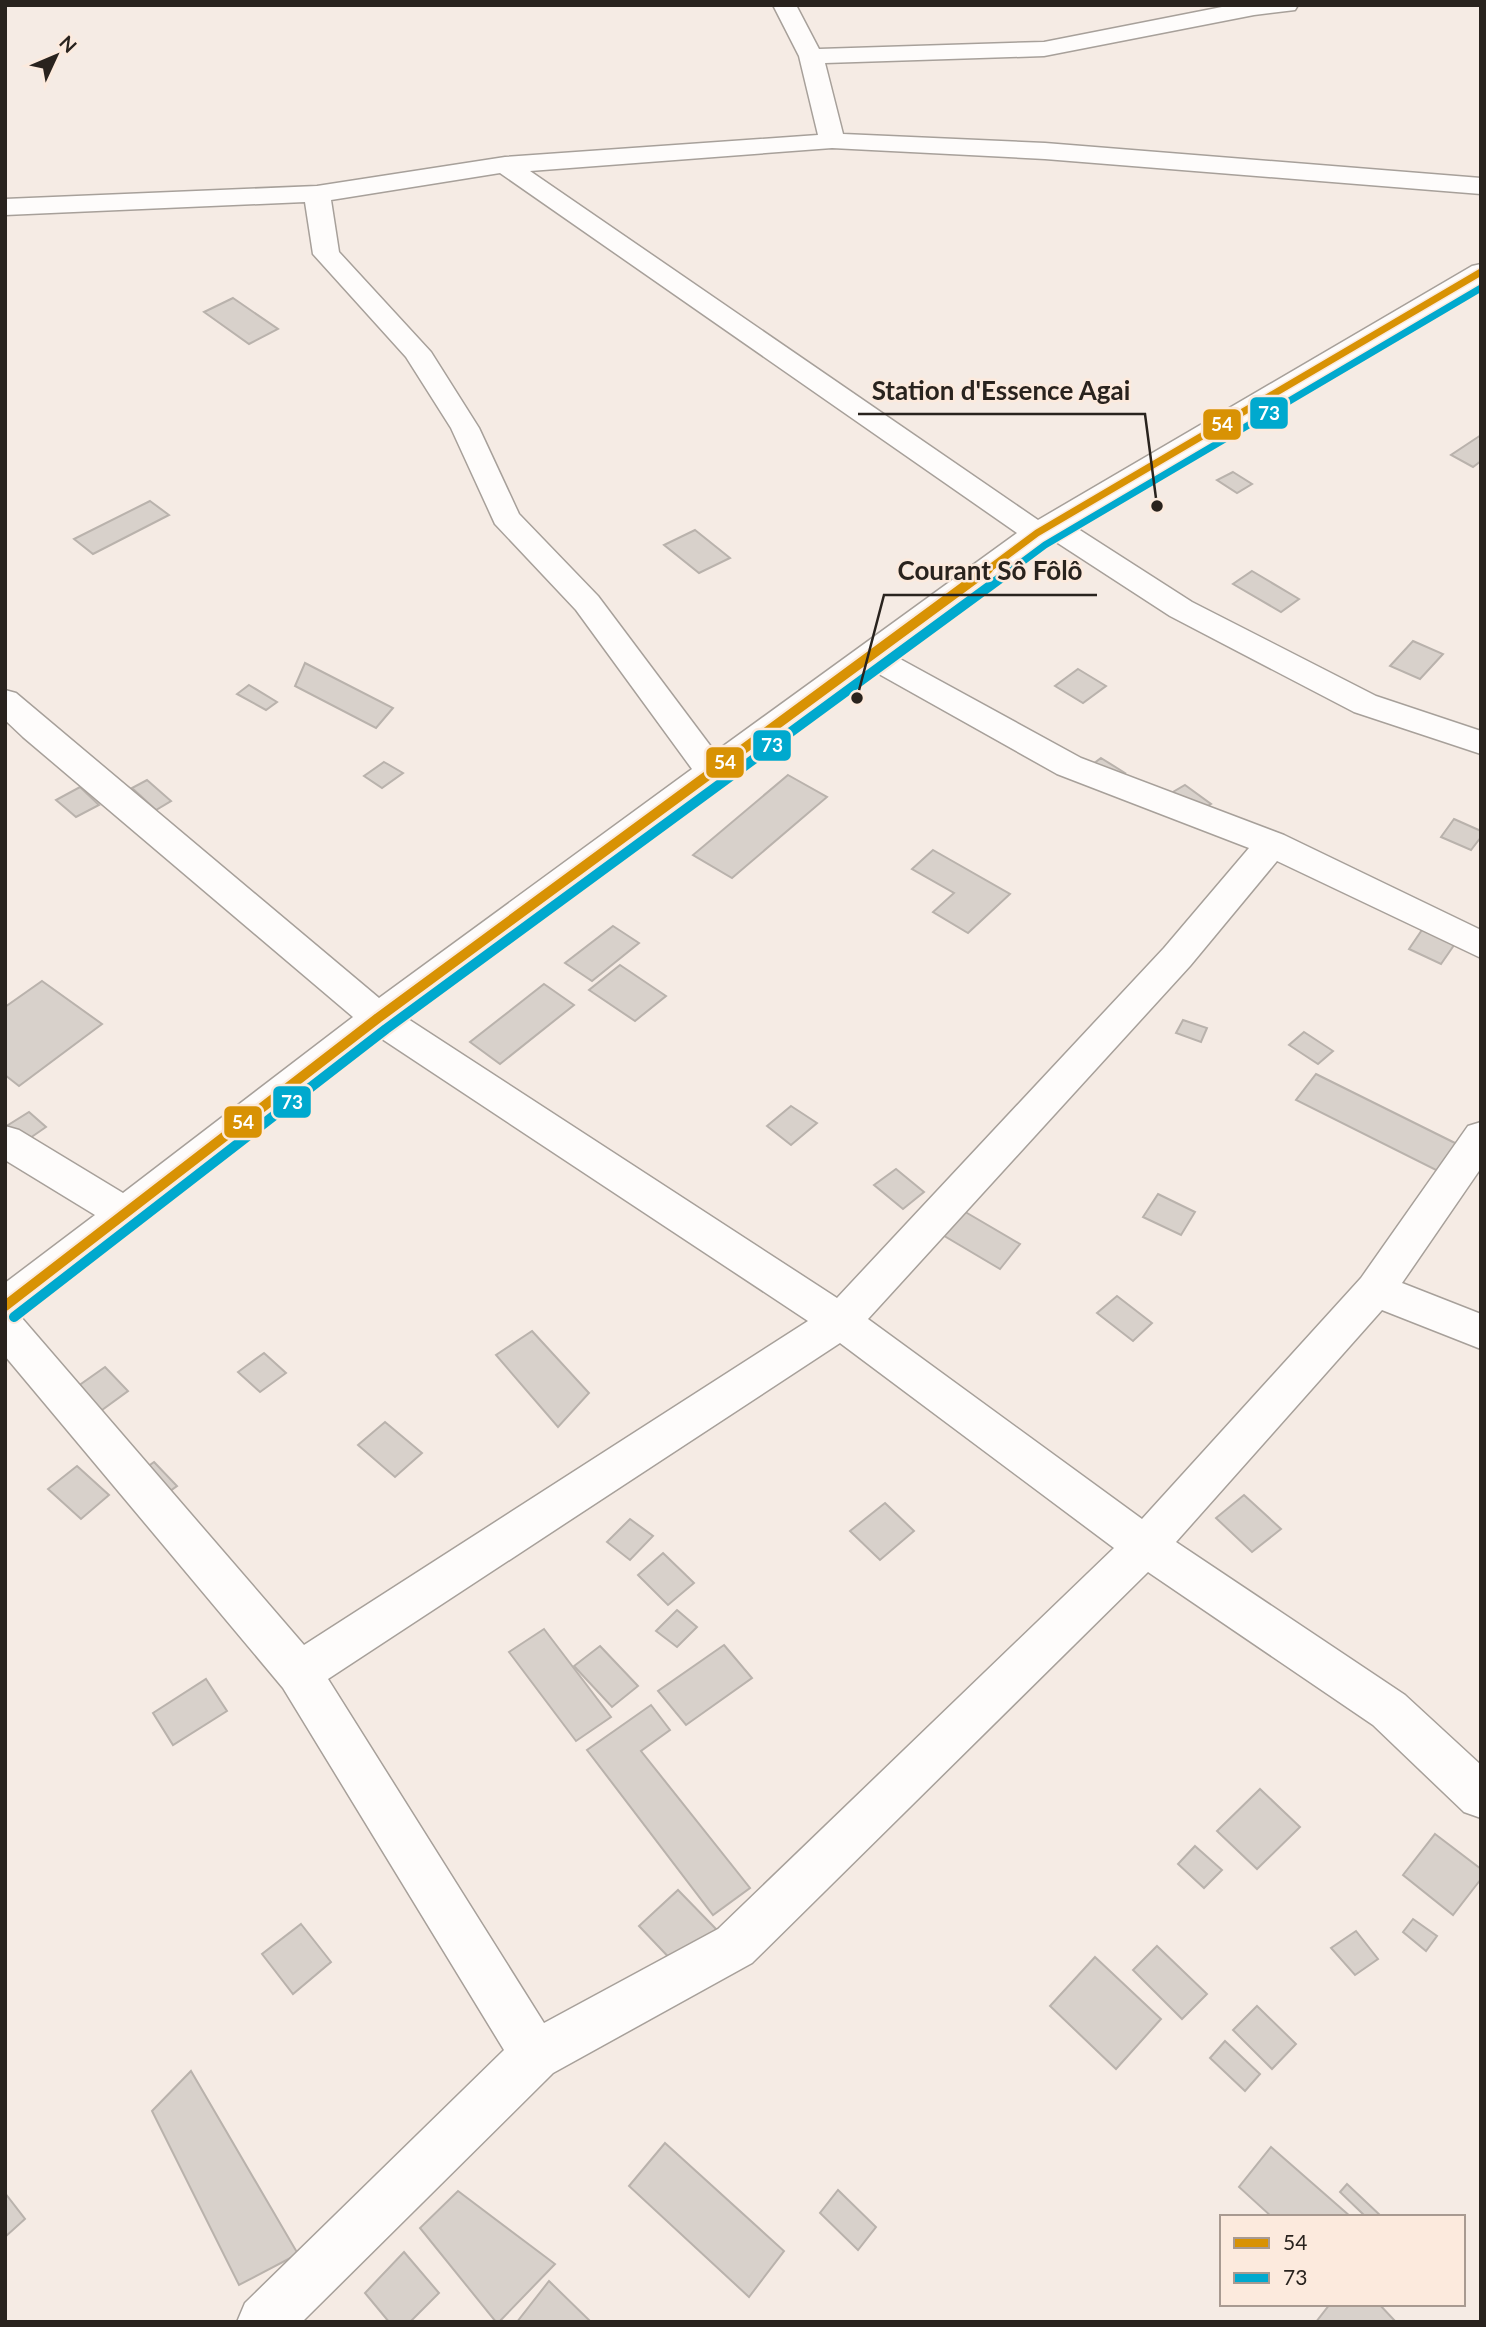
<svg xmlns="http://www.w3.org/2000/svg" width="1486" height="2327" font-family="Lato,sans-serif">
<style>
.building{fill:#d8d1cb;stroke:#b9b2ac;stroke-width:2}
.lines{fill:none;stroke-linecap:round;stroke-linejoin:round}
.minor-casing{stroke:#a7a09a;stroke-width:3}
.minor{fill:#fefcfb;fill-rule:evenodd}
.bus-1-far1-casing{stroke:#fceadd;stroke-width:10}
.bus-1-casing{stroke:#fceadd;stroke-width:14}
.bus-2-far1-casing{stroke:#fceadd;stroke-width:10}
.bus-2-casing{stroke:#fceadd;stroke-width:14}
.bus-1-far1{stroke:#d89204;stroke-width:7}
.bus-1{stroke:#d89204;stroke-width:10}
.bus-2-far1{stroke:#00a9ce;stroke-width:7}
.bus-2{stroke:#00a9ce;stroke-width:10}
.leader{fill:none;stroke:#29231e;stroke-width:2.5}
.callout-dot{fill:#29231e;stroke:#fceadd;stroke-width:2.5}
.callout-label{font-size:26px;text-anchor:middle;font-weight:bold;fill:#29231e;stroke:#fceadd;stroke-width:5;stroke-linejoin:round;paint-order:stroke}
.line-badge{stroke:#fceadd;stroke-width:2.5}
.badge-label{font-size:19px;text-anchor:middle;font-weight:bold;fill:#fff}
</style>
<rect width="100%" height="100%" fill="#f5ebe4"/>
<!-- building -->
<g class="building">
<polygon points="233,298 278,329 249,344 204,312"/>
<polygon points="1481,435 1481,461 1473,467 1451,455"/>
<polygon points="1233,472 1252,484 1237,493 1217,480"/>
<polygon points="150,501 169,515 93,554 74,539"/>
<polygon points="695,530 730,558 699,573 664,545"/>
<polygon points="1252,571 1299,599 1281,612 1233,584"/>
<polygon points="1413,641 1443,654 1420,679 1390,666"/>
<polygon points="305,663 393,708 376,728 295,686"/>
<polygon points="1078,669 1106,686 1083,703 1055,686"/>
<polygon points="249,685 277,702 266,710 237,694"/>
<polygon points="1101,758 1125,773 1113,782 1089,767"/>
<polygon points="384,762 403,773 382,788 364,776"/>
<polygon points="788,775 827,797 732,878 693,855"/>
<polygon points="147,780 171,801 156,810 132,788"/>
<polygon points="1185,785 1211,804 1192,815 1166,796"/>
<polygon points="80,787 99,805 76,817 56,800"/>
<polygon points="1454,819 1481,831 1481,837 1471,850 1441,837"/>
<polygon points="933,850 1010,894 968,933 933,912 954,893 912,869"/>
<polygon points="1426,924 1459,938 1441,964 1409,949"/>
<polygon points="613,926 639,943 592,981 565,963"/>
<polygon points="620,965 666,996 635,1021 589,990"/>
<polygon points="42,981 102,1024 19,1086 5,1075 5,1007"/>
<polygon points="544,984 574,1005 500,1064 470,1042"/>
<polygon points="1183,1020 1207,1028 1201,1042 1176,1033"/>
<polygon points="1304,1032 1333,1051 1318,1064 1289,1045"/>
<polygon points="1316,1074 1457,1144 1438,1171 1296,1100"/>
<polygon points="791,1106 817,1123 791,1145 767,1126"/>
<polygon points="29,1112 46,1127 20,1145 5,1127"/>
<polygon points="896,1169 924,1192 903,1209 874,1185"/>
<polygon points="1158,1194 1195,1212 1181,1235 1143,1217"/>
<polygon points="962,1210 1020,1244 1000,1269 941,1234"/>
<polygon points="1117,1296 1152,1323 1133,1341 1097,1313"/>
<polygon points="532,1331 589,1393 558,1427 496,1355"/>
<polygon points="264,1353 286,1373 260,1392 238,1372"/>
<polygon points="105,1367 128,1391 87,1421 64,1396"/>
<polygon points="385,1422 422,1453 395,1477 358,1445"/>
<polygon points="154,1462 177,1486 159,1499 136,1475"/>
<polygon points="77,1466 109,1495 81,1519 48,1489"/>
<polygon points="1244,1495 1281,1529 1252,1552 1216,1518"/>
<polygon points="885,1503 914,1531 880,1560 850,1531"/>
<polygon points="630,1519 653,1536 630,1560 607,1542"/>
<polygon points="663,1553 694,1583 668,1605 638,1575"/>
<polygon points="677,1610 697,1627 677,1647 656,1631"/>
<polygon points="544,1629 611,1717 576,1741 509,1652"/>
<polygon points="724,1645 752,1678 686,1725 658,1691"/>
<polygon points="600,1646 638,1686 612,1707 574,1666"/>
<polygon points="206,1679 227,1711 173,1745 153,1713"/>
<polygon points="651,1705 670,1730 641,1751 750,1888 713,1915 587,1750"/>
<polygon points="1260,1789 1300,1827 1257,1869 1217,1831"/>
<polygon points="1435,1834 1481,1869 1481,1879 1453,1915 1403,1875"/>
<polygon points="1195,1846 1222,1870 1204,1888 1178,1864"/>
<polygon points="678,1890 717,1930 678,1967 639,1926"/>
<polygon points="1413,1919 1437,1936 1426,1951 1403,1932"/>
<polygon points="301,1924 331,1962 293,1994 262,1954"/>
<polygon points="1356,1931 1378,1959 1355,1975 1331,1948"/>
<polygon points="1157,1946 1207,1994 1182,2019 1133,1970"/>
<polygon points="1095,1957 1161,2019 1116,2069 1050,2006"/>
<polygon points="1257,2006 1296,2044 1272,2069 1233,2030"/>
<polygon points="1225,2041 1260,2074 1245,2091 1210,2058"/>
<polygon points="191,2071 298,2254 239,2285 152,2111"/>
<polygon points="665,2143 784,2251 749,2297 629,2186"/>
<polygon points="1271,2147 1351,2217 1272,2217 1239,2187"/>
<polygon points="1347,2184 1382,2217 1366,2217 1340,2192"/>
<polygon points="838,2190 876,2227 858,2250 820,2213"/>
<polygon points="458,2191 555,2264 499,2322 496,2322 420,2228"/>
<polygon points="5,2193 25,2219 5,2237"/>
<polygon points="404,2252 439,2293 410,2322 389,2322 365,2293"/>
<polygon points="549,2281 591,2322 517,2322"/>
<polygon points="1330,2304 1379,2304 1396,2322 1316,2322"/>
</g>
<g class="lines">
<defs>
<path id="minor" d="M773,5H796L819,49L1044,42L1232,5H1298L1295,10L1254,15L1044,56L825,63L843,134L1045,143L1481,178V194L1045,159L832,148L530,171L1038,520L1472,266L1481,264V283L1072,525L1192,602L1376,696L1481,731V754L1354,712L1170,616L1050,538L891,654L1081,758L1284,835L1481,930V958L1277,861L1190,966L868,1319L1142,1519L1361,1278L1468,1126L1481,1122V1168L1402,1283L1481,1314V1349L1382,1310L1176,1542L1405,1695L1481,1765V1818L1464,1812L1373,1725L1148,1572L752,1963L553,2073L302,2322H237L245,2303L504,2050L283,1688L5,1356V1283L95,1215L5,1160V1126L19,1130L123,1193L353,1017L23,737L5,720V690L16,693L379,998L692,769L576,610L495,524L451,428L406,357L313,254L305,202L5,215V199L317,186L505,157L818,135L799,56ZM500,173L1017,533L715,752L598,596L519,514L479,428L431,352L339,252L331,200ZM870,669L1057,774L1249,848L1164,948L837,1298L405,1017ZM379,1037L808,1321L304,1645L21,1317ZM840,1343L1114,1548L718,1929L544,2023L328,1679Z"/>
</defs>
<!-- minor casing -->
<use href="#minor" class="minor-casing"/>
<!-- minor -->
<use href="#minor" class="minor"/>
<defs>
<polyline id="bus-1-far1" points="986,571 1037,533 1481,272"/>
<polyline id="bus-1" points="5,1306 378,1018 988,569"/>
<polyline id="bus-2-far1" points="1010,571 1045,545 1481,288"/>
<polyline id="bus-2" points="14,1317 386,1029 1013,569"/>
</defs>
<!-- bus-1-far1 casing -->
<use href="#bus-1-far1" class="bus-1-far1-casing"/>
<!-- bus-1 casing -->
<use href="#bus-1" class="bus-1-casing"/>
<!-- bus-2-far1 casing -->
<use href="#bus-2-far1" class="bus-2-far1-casing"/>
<!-- bus-2 casing -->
<use href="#bus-2" class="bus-2-casing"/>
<!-- bus-1-far1 -->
<use href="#bus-1-far1" class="bus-1-far1"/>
<!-- bus-1 -->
<use href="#bus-1" class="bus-1"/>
<!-- bus-2-far1 -->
<use href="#bus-2-far1" class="bus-2-far1"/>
<!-- bus-2 -->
<use href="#bus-2" class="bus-2"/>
</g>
<!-- callouts -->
<path class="leader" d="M1157 506L1145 414H858M857 698L884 595H1097"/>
<g class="callout-dot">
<circle cx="1157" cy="506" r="7"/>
<circle cx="857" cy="698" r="7"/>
</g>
<g class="callout-label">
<text x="1001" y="400">Station d'Essence Agai</text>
<text x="990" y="580">Courant Sô Fôlô</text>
</g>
<g class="line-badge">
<rect x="1249" y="396" width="40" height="34" rx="7" fill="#00a9ce"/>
<rect x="1202" y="408" width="40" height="33" rx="7" fill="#d89204"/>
<rect x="752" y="729" width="40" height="33" rx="7" fill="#00a9ce"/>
<rect x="705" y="746" width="40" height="33" rx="7" fill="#d89204"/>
<rect x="272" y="1085" width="40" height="34" rx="7" fill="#00a9ce"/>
<rect x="223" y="1105" width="40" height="34" rx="7" fill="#d89204"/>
</g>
<g class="badge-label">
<text x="1269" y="420">73</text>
<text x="1222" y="431">54</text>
<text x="772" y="752">73</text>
<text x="725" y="769">54</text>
<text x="292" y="1109">73</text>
<text x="243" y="1129">54</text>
</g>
<!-- border -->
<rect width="1486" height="2327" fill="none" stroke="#29231e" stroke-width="14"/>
<!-- legend -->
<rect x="1220" y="2215" width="245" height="91" fill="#fceadd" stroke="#a89a91" stroke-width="2"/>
<rect x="1234" y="2238" width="35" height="10" fill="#d89204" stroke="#a89a91" stroke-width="2"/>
<text x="1283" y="2250" font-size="21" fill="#29231e">54</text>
<rect x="1234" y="2273" width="35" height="10" fill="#00a9ce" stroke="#a89a91" stroke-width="2"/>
<text x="1283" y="2285" font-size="21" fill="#29231e">73</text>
<!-- north arrow -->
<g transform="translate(56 56) rotate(46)" stroke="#fceadd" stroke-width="5" paint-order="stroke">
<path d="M0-5L12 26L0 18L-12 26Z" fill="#29231e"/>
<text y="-10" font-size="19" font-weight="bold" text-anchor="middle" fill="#29231e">N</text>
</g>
</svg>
